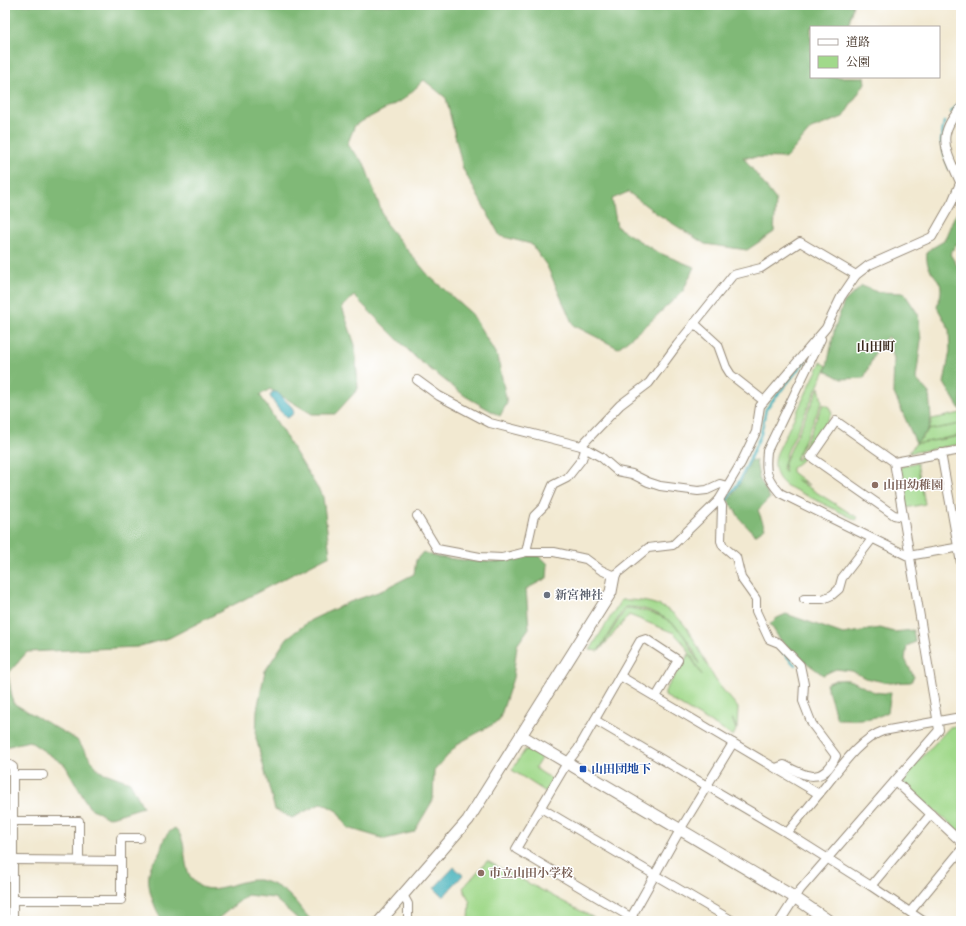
<svg xmlns="http://www.w3.org/2000/svg" width="966" height="926" font-family="'Libre Bodoni','Noto Serif JP',serif">
<style>
.green{fill:#a1d98b;stroke:#6e8254}
.forest{fill:#80b977;stroke:#5e724a}
.water{fill:#3daeb7;stroke:#3c6c6a}
.lines{fill:none;stroke-linecap:round;stroke-linejoin:round}
.stream{stroke:#3daeb7;stroke-width:2.5}
.street-casing{stroke:#968a78;stroke-width:10}
.secondary-casing{stroke:#968a78;stroke-width:13}
.street{stroke:#fff;stroke-width:8}
.secondary{stroke:#fff;stroke-width:11}
.education-dot{fill:#8d6e63;stroke:#fff;stroke-width:1.5}
.worship-dot{fill:#6b7280;stroke:#fff;stroke-width:1.5}
.transit-dot{fill:#1a4fb4;stroke:#fff;stroke-width:1.5}
.labels{text-anchor:middle;dominant-baseline:central;stroke-width:3;stroke-linejoin:round;paint-order:stroke}
.education-label{font-size:12px;font-weight:bold;fill:#785e54;stroke:#fff;text-anchor:start}
.worship-label{font-size:12px;font-weight:bold;fill:#5b616d;stroke:#fff;text-anchor:start}
.transit-label{font-size:12px;font-weight:bold;fill:#164399;stroke:#fff;text-anchor:start}
.neighbourhood-label{font-size:13px;font-weight:bold;fill:#3b2a1e;stroke:#fff}
</style>
<rect width="100%" height="100%" fill="#fff"/>
<filter id="ink" filterUnits="userSpaceOnUse"><feTurbulence type="fractalNoise" baseFrequency=".025" numOctaves="2"/><feDisplacementMap in="SourceGraphic" scale="8" xChannelSelector="R" yChannelSelector="G"/><feConvolveMatrix kernelMatrix="1 2 1 2 8 2 1 2 1" color-interpolation-filters="sRGB"/></filter>
<filter id="wash" filterUnits="userSpaceOnUse"><feTurbulence type="fractalNoise" baseFrequency=".012" numOctaves="4" result="noise"/><feDisplacementMap in="SourceGraphic" scale="16" xChannelSelector="R" yChannelSelector="G"/><feGaussianBlur stdDeviation="0.9" result="paint"/><feColorMatrix in="noise" values="0 0 0 0 0 0 0 0 0 0 0 0 0 0 0 0 0 1.4 0 .05"/><feComposite in="paint" operator="in"/></filter>
<g filter="url(#wash)">
<rect width="100%" height="100%" fill="#f2e9d1"/>
<!-- green -->
<g class="green">
<path d="M821,362L827,366L787,452L783,468L786,473L784,465L786,460L819,387L822,402L796,459L798,460L823,404L829,407L832,413L801,461L792,468V472L809,485L795,479L858,518L856,520L787,486C776,479 772,466 777,453Z"/>
<polygon points="961,413 961,424 929,430 932,419"/>
<polygon points="961,424 961,435 916,444 929,430"/>
<polygon points="961,436 961,444 909,453 915,444"/>
<polygon points="917,463 925,504 906,508 899,470 903,465"/>
<path d="M621,600C685,599 688,633 715,679C721,689 731,698 738,708L737,729L732,718L736,730L733,736L665,696V691L689,654L702,675L685,645L674,633L629,615L599,651L626,608C640,608 667,616 677,627C687,638 692,652 699,664C688,631 661,606 625,607L598,651L590,650Z"/>
<polygon points="961,725 961,833 904,784 904,777 950,727"/>
<polygon points="525,750 530,750 542,757 535,768 553,780 546,792 512,770"/>
<polygon points="487,861 594,918 592,921 469,921 470,902 463,888"/>
</g>
<!-- forest -->
<g class="forest">
<polygon points="5,5 853,5 848,27 811,27 811,77 864,77 865,83 843,117 811,129 786,158 743,157 776,200 774,232 747,250 705,244 656,213 628,192 612,199 617,227 657,252 694,267 683,291 649,323 618,348 573,325 547,266 531,244 500,236 463,169 446,98 424,80 404,99 355,125 347,145 364,163 386,224 429,276 472,314 498,358 507,403 500,416 465,396 416,358 354,296 342,307 355,345 358,389 335,414 312,414 270,389 260,395 323,497 330,555 169,638 137,647 27,652 8,674 13,703 77,740 99,771 130,782 143,807 108,818 89,807 65,765 29,741 5,747"/>
<path d="M961,212V243L958,242L950,254L961,272V411L944,383L950,351L949,329L937,307C938,302 941,296 941,291C942,275 924,275 927,251L944,241L955,215Z"/>
<polygon points="862,286 877,292 904,293 918,314 921,340 916,379 929,393 931,418 928,430 916,443 893,391 894,359 888,336 877,348 864,378 841,379 826,371 835,327 844,302"/>
<polygon points="751,460 756,461 759,478 770,498 758,510 765,528 755,535 741,520 729,501 742,480"/>
<polygon points="423,552 437,557 472,561 498,562 519,556 540,556 548,564 547,578 526,589 529,628 517,645 513,678 499,721 459,743 434,771 433,800 414,832 385,839 348,828 337,811 322,803 292,818 275,810 256,738 257,710 265,671 287,638 311,620 347,603 381,591 414,574 416,560"/>
<polygon points="786,614 843,634 880,628 894,632 913,630 915,642 907,646 905,659 914,677 911,682 889,683 865,678 852,671 836,669 823,675 803,660 781,641 770,624 777,618"/>
<path d="M836,680C841,680 847,679 852,681C868,688 870,694 891,693L888,712C873,721 854,719 837,719L826,684Z"/>
<path d="M175,828C191,843 178,870 198,885C212,896 240,879 257,880C263,880 272,884 278,887C293,895 300,909 312,921H300L274,898L247,895L215,921H162C154,906 143,881 152,864C154,860 158,858 159,854C164,841 163,835 175,828Z"/>
</g>
<!-- water -->
<g class="water">
<path d="M272,392H277L292,407L294,413L288,418C280,413 275,405 270,396Z"/>
<polygon points="454,867 463,875 443,897 434,888"/>
</g>
<g class="lines">
<!-- stream -->
<g class="stream">
<polyline points="951,112 961,102"/>
<polyline points="944,122 941,142 949,168"/>
<polyline points="724,504 740,480 752,454 761,434 766,409 806,360"/>
<polyline points="778,647 795,665"/>
</g>
</g>
</g>
<g filter="url(#ink)">
<g class="lines">
<defs>
<g id="street">
<path d="M960,182C946,150 935,136 961,108"/>
<polyline points="694,323 718,345 726,367 731,375 764,401"/>
<path d="M821,339L767,451C765,472 766,477 780,493L908,556L961,547"/>
<polyline points="417,380 439,396 490,423 581,446 601,457 617,471 632,474 648,482 660,486 698,491 707,490 720,484 727,486"/>
<polyline points="581,446 620,405 649,383 677,345 733,275 761,268 800,242 856,275"/>
<polyline points="941,453 961,563"/>
<polyline points="894,462 961,450"/>
<path d="M719,500L722,506L721,541L723,546L736,557L741,578L756,599V611L769,639L779,643L800,665L804,684L803,701L812,724L836,756C823,785 806,777 784,765L776,768"/>
<polyline points="417,516 437,549 480,557 502,558 526,552 554,552 586,559 601,570 614,576 648,548 673,545 719,500 741,463 756,432 760,406 826,328 841,297 856,275 869,265 932,237 952,202 961,181"/>
<polyline points="526,552 534,516 544,506 553,485 567,478 582,459 585,450"/>
<polyline points="804,599 823,599 832,595 839,589 842,578 872,539"/>
<path d="M620,676L819,794C837,773 857,740 883,731L961,717"/>
<polyline points="595,720 787,833 871,886 923,921"/>
<polyline points="5,762 13,767 13,921"/>
<polyline points="13,775 43,775"/>
<polyline points="895,781 961,842"/>
<polyline points="541,808 733,921"/>
<polyline points="13,821 79,821 79,860"/>
<polyline points="787,833 819,794"/>
<polyline points="13,860 121,861"/>
<polyline points="871,886 931,814"/>
<polyline points="403,895 408,904 408,921"/>
<polyline points="13,900 121,900 121,838 140,838"/>
<polyline points="910,912 961,850"/>
<polyline points="629,921 680,830 733,743"/>
<polyline points="637,921 516,849 567,763 578,749 640,641 646,639 678,660 656,697"/>
<polyline points="780,921 800,890 939,730 894,462 836,421 811,457 894,515 903,517"/>
</g>
<g id="secondary">
<polyline points="522,736 794,897 829,921"/>
<polyline points="380,921 468,820 611,592 614,576"/>
</g>
</defs>
<!-- street casing -->
<use href="#street" class="street-casing"/>
<!-- secondary casing -->
<use href="#secondary" class="secondary-casing"/>
<!-- street -->
<use href="#street" class="street"/>
<!-- secondary -->
<use href="#secondary" class="secondary"/>
</g>
</g>
<!-- markers -->
<g class="education-dot">
<circle cx="875" cy="485" r="4"/>
<circle cx="481" cy="873" r="4"/>
</g>
<circle class="worship-dot" cx="547" cy="595" r="4"/>
<rect class="transit-dot" x="579" y="765" width="8" height="8" rx="2"/>
<g class="labels">
<!-- education labels -->
<g class="education-label">
<text x="883" y="485">山田幼稚園</text>
<text x="489" y="873">市立山田小学校</text>
</g>
<!-- worship labels -->
<g class="worship-label">
<text x="555" y="595">新宮神社</text>
</g>
<!-- transit labels -->
<g class="transit-label">
<text x="591" y="769">山田団地下</text>
</g>
<!-- neighbourhood labels -->
<g class="neighbourhood-label">
<text x="876" y="347">山田町</text>
</g>
</g>
<!-- margin -->
<rect width="966" height="926" fill="none" stroke="#fff" stroke-width="20"/>
<!-- legend -->
<rect x="810" y="26" width="130" height="52" fill="#ffffff" stroke="#b1aaa5"/>
<rect x="818" y="39" width="20" height="6" fill="#ffffff" stroke="#b1aaa5"/>
<text x="846" y="46" font-size="12" fill="#3b2a1e">道路</text>
<rect x="818" y="56" width="20" height="12" fill="#a1d98b" stroke="#b1aaa5"/>
<text x="846" y="66" font-size="12" fill="#3b2a1e">公園</text>
</svg>
